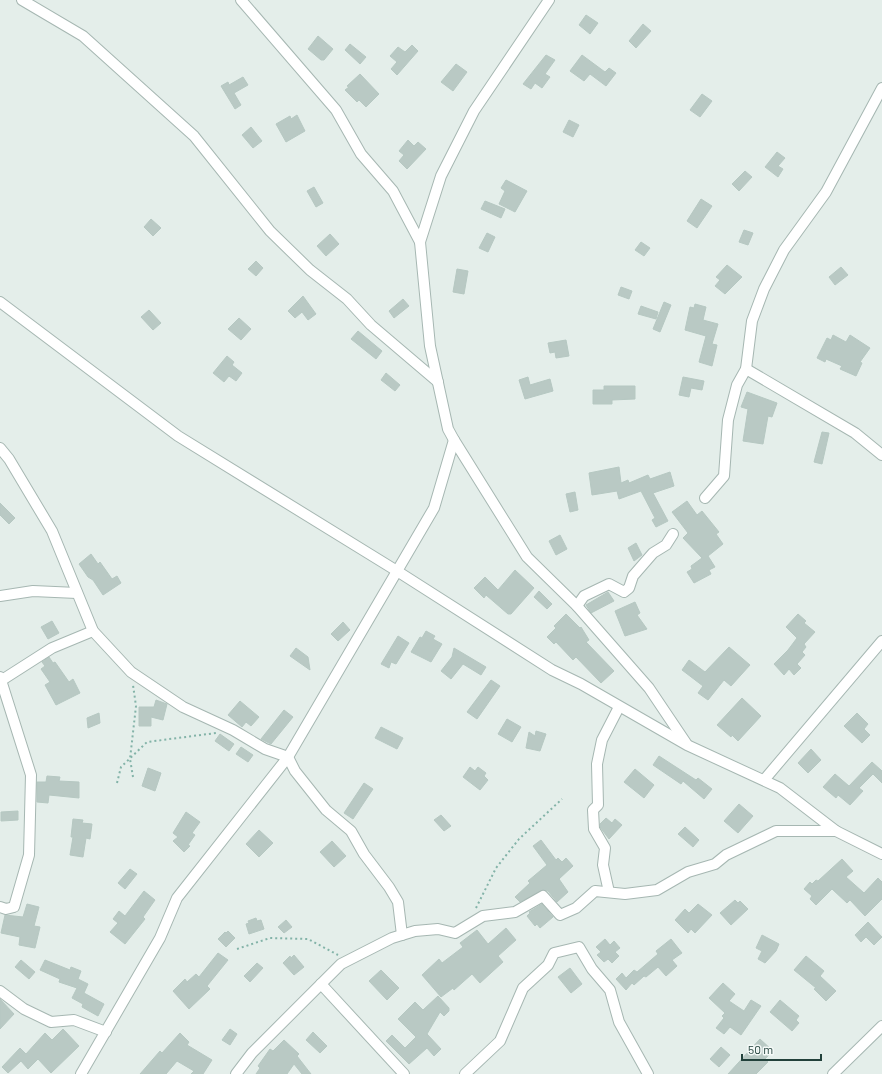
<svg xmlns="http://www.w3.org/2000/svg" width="882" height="1074" font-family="Barlow,sans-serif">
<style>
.building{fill:#b9c9c4;stroke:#b6c8c2}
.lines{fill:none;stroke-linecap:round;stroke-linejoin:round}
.minor-casing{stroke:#a6b7b2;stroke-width:12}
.path{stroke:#83b3a8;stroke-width:2;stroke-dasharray:2 3;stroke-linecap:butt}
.minor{stroke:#fff;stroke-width:10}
</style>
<rect width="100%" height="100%" fill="#e4eeea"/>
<!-- building -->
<g class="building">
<polygon points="586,15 598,23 590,34 579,25"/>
<polygon points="643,24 651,31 636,48 629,41"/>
<polygon points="318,36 333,49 324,60 321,60 308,49"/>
<polygon points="350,44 366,57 360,64 345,50"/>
<polygon points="412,45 418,51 397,75 391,69 397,62 390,56 398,47 405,52"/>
<polygon points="546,55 555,60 545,74 550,77 542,88 535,83 531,89 523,84"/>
<polygon points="582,55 605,72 609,68 616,73 606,86 590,74 584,81 570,71"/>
<polygon points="456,64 467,72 453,91 441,82"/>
<polygon points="360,74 379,94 366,107 359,100 357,102 345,90 349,87 347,86"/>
<polygon points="243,77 248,85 234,93 241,105 235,109 221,86 228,82 229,85"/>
<polygon points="702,94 712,101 700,117 690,110"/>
<polygon points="297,115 305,131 286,142 276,124 290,116 291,119"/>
<polygon points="569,120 579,125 573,137 563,132"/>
<polygon points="251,127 262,141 253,148 242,135"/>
<polygon points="408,140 414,146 418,142 426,149 407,169 399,161 404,155 399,151"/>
<polygon points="777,152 785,158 778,166 783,169 778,177 765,167"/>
<polygon points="745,171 752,177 739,191 732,184"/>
<polygon points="506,180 527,191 515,212 499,204 505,191 501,188"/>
<polygon points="314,187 323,203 316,207 307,191"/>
<polygon points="701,199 712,206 697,228 687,221"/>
<polygon points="485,201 505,209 501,218 481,209"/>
<polygon points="151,219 161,228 153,236 144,227"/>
<polygon points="744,230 753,233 748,245 739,242"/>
<polygon points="487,233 495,237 488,252 479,248"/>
<polygon points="330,234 339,244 326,256 317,246"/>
<polygon points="641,242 650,248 644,256 635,250"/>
<polygon points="256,261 263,268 256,276 248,269"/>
<polygon points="727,265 742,277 725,294 715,286 720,280 716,277"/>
<polygon points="841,267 848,275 835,285 829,277"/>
<polygon points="457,269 468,271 464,294 453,292"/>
<polygon points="621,287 632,291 629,299 618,295"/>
<polygon points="303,296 316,314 308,320 302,312 295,318 288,311"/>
<polygon points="403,299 409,306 394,318 389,311"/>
<polygon points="664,302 671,305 660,332 653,329"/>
<polygon points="695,304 706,307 703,320 718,324 712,344 717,345 712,366 699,362 706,336 685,330 690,307 694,308"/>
<polygon points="641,306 658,312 656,319 638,314"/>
<polygon points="149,310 161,323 153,330 141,317"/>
<polygon points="239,318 251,329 241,340 228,329"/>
<polygon points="358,331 382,351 376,359 351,339"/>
<polygon points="833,335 846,342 850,335 870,348 860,362 862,363 856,376 840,369 842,366 826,359 825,362 817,358 827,338 831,340"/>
<polygon points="566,340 569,356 556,358 555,352 550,353 548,343"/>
<polygon points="227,356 234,362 232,365 242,373 236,381 229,376 224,382 213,373"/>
<polygon points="386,373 400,385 395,391 381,380"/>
<polygon points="528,377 530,385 550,379 553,391 525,399 519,380"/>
<polygon points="683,377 704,381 702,390 691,388 689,397 679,395"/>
<polygon points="604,386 635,386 635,399 612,400 612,404 593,404 593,390 604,390"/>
<polygon points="747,392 777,403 772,417 768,416 763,444 743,441 748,409 741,407"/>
<polygon points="822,432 829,433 822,464 814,462"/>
<polygon points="619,467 621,483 628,480 629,483 648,475 650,479 670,472 674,486 653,493 668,521 656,527 652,520 655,518 641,491 619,499 617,491 592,495 589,473"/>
<polygon points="575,492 578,510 570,512 566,494"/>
<polygon points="687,501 697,515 702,511 719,532 716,534 723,544 708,556 715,567 709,570 711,574 694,583 687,572 692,569 691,566 702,558 683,538 688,533 672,512"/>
<polygon points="0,503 15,518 9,524 0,515"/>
<polygon points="560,535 567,549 556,555 549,541"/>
<polygon points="636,543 642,555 634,561 628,548"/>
<polygon points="91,554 98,564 100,562 112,579 117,576 121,583 103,595 93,580 88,577 79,564"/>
<polygon points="515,570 534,588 511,614 508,614 486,595 484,598 474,588 485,577 498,590"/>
<polygon points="539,591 552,604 547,609 534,597"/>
<polygon points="608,592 614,601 591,613 586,605"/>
<polygon points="635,602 640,613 637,615 647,629 625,636 615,611"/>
<polygon points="566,614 580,628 581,627 589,640 586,642 614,671 601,683 576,657 573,660 556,642 554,644 547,637 556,628 554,626"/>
<polygon points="798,614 806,621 804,623 815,632 804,644 806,647 802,652 805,655 797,664 801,668 794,675 789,669 784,675 774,664 788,650 797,638 786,627"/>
<polygon points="52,621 59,633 48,639 41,627"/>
<polygon points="343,622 350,630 338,641 331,634"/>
<polygon points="426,631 435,636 433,639 442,644 431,662 411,652 420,637 422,638"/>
<polygon points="398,636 409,643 396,664 391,662 389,668 381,664"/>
<polygon points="729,647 750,665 731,686 724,680 708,700 698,693 703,686 682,670 689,660 705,672"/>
<polygon points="296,648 308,657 310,670 290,656"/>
<polygon points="454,648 486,667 481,675 463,664 451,679 441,671 452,657"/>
<polygon points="49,657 53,663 55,662 69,682 73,679 80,693 56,705 45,685 50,682 41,669 45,666 42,662"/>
<polygon points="491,680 500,686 477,719 467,712"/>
<polygon points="742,698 761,716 738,741 732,735 731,737 717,725"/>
<polygon points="156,700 167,704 163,720 151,717 151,726 139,726 139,707 154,707"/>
<polygon points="240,701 259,717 251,726 246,722 242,727 228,715"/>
<polygon points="284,710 293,717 271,744 261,739"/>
<polygon points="99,713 100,723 88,728 87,718"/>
<polygon points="857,713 868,724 864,729 870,735 862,743 844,726"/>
<polygon points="507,719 521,727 512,742 498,734"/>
<polygon points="381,727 403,738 397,749 375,738"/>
<polygon points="536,731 546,734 540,751 526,748 529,732 535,736"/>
<polygon points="220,734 234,744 229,751 215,741"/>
<polygon points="241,747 253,755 248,762 236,754"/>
<polygon points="811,749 821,760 808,773 798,763"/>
<polygon points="659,756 696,780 698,778 712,789 704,799 683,781 681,784 653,765"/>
<polygon points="872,762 882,771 882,783 873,774 859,788 863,791 850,805 838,795 836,798 823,787 835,774 849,786"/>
<polygon points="470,767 475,771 478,767 486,773 484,776 488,780 480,790 463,777"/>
<polygon points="148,768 161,773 155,791 142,786"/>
<polygon points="635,769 654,785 644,798 624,782"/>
<polygon points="47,776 60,777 59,781 79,782 79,798 49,795 48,803 37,802 37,782 46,782"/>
<polygon points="364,783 373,789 353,819 344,813"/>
<polygon points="739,804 753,816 738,833 724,821"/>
<polygon points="18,811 18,820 1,821 1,812"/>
<polygon points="186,812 200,822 192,833 195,835 188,845 190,846 184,852 173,841 178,837 173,833"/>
<polygon points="441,815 451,826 444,831 434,820"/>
<polygon points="606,818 612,823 615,819 622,825 609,839 600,827 600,824"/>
<polygon points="73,819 83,820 82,823 92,824 90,839 86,838 83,857 70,855 73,837 71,837"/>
<polygon points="685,827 699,840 693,847 678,834"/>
<polygon points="259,830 273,843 259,857 246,844"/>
<polygon points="541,840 556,860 558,858 562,862 566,858 573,866 559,879 568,892 557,902 548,891 543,890 520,902 515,897 530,883 528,881 547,865 533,846"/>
<polygon points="332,841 346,856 334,867 320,852"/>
<polygon points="842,859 853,871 846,877 864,893 878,878 882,882 882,899 865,916 850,900 847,903 832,889 816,905 810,899 812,896 804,889 810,882 812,884 816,880 818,881"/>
<polygon points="130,869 137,874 125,889 118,883"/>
<polygon points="144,891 155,900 143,917 145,919 125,944 110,932 118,923 113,919 119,911 125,916"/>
<polygon points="735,900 738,903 740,901 748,909 731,925 720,913"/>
<polygon points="27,904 39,907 34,926 40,927 35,948 19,945 20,937 1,933 5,915 23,917"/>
<polygon points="542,904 553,917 540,928 537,924 535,926 527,916 530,913 529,912"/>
<polygon points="698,904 712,915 695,933 691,929 688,933 675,920 685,909 689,913"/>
<polygon points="256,918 257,921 261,920 264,929 249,934 246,924 249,923 248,921"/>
<polygon points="286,920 292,927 284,933 278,927"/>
<polygon points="868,922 882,937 874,945 866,937 861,942 855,935"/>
<polygon points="506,928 516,940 498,956 503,962 480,983 472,974 454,990 453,988 441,997 422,975 439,959 442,963 463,947 460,943 477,930 488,944"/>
<polygon points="228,931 235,938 226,947 218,939 225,932 226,933"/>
<polygon points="762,935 779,944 776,951 765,963 758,959 762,951 756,948"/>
<polygon points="605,939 610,945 614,941 620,948 615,952 619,956 612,963 608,959 604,962 597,955 601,952 596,947"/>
<polygon points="671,939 682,953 672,960 677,966 666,976 658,967 646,977 644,976 634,985 632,983 626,990 616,979 622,973 626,978 634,970 637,972 658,954 656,951"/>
<polygon points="218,953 228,960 207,986 210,989 189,1009 173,991 185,979 187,982 196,974 199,977"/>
<polygon points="294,955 304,967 294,975 283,963 290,956 291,958"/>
<polygon points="806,956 824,971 820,976 836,991 826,1001 814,989 816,988 794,970"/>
<polygon points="21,960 35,972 29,979 15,967"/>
<polygon points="45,960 70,970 71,967 81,971 78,979 88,984 84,993 104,1004 98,1016 82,1007 83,1004 72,998 77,988 59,982 60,979 40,970"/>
<polygon points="257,963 263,968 250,982 244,976"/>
<polygon points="570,968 582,984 571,993 558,977"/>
<polygon points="381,970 399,988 387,1000 369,981"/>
<polygon points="723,983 735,994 729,1001 744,1011 751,1000 761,1006 741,1035 730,1027 724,1034 716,1028 724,1018 722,1016 725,1013 709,998"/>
<polygon points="438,996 449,1008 449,1011 444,1016 440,1012 427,1034 441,1049 434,1056 427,1048 409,1064 386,1041 392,1035 405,1048 416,1037 398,1019 415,1002 423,1010"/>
<polygon points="0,999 14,1014 0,1029"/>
<polygon points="780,1000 799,1016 796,1020 799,1023 792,1031 770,1012"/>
<polygon points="63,1029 79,1046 51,1073 38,1059 28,1069 21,1061 8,1073 2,1067 20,1048 26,1054 45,1033 52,1040"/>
<polygon points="230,1029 237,1034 230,1045 222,1040"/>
<polygon points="313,1032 327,1046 320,1053 306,1040"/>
<polygon points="180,1033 189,1042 187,1045 212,1060 203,1074 191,1074 194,1071 177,1061 166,1074 140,1074 160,1051 162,1053"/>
<polygon points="760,1039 773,1051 765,1059 768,1062 756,1074 728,1074"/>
<polygon points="284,1040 299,1054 297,1056 311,1074 302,1074 294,1064 287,1074 256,1074 260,1068 258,1066 270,1049 273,1051"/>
<polygon points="721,1047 730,1055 719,1067 710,1059"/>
</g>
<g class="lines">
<defs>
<g id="minor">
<polyline points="22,0 83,36 194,136 270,231 310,270 347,299 371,325 438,382"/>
<polyline points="241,0 336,110 361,154 393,191 420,242 430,346 448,429 454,440 527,557 577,606 649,688 686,743"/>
<polyline points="420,242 441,176 474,111 549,0"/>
<polyline points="0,302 178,436 397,571 552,670 581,684 687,745 780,788 836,831 882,854"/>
<polyline points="746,369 855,433 882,455"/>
<polyline points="0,448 9,459 52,531 93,631 131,672 183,707 233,730 265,749 288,757 295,771 326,810 351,831 364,854 389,887 398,902 402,935"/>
<polyline points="705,498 724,476 728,420 737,385 746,369 752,321 764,289 784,250 826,192 882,88"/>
<polyline points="0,596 33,591 77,593"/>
<polyline points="577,606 584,596 609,584 624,592 629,588 633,576 653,553 666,545 673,534"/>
<polyline points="0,677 31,775 29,855 14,907 6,909 0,907"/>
<polyline points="0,679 2,680 52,648 93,631"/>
<polyline points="764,780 882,641"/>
<polyline points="609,892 603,865 605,848 594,829 593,810 598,805 597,764 602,740 619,707"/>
<polyline points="321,984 404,1074"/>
<polyline points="0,991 24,1009 51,1022 74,1020 106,1032"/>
<polyline points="81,1074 160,938 177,898 288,757 434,508 454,440"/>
<polyline points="236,1074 252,1053 341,964 392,938 415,931 438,929 455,933 483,916 515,912 543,896 560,915 576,908 595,891 625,894 657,890 688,872 715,864 726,855 776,831 836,831"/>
<polyline points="465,1074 500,1041 523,988 548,965 554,953 579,947 592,969 610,990 619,1022 648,1074"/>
<polyline points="833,1074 882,1026"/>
</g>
</defs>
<!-- minor casing -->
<use href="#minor" class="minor-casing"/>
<!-- path -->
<g class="path">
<polyline points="133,777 130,759 136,706 133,685"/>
<polyline points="117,783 121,767 147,742 216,733"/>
<polyline points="476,908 496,868 519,839 562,799"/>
<polyline points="237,949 270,938 308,939 338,955"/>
</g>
<!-- minor -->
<use href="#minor" class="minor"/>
</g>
<!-- scale -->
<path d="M742 1054v6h79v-6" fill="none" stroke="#22413b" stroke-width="2"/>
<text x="748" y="1054" font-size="12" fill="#22413b" stroke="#f5faf8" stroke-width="3" paint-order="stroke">50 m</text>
</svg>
